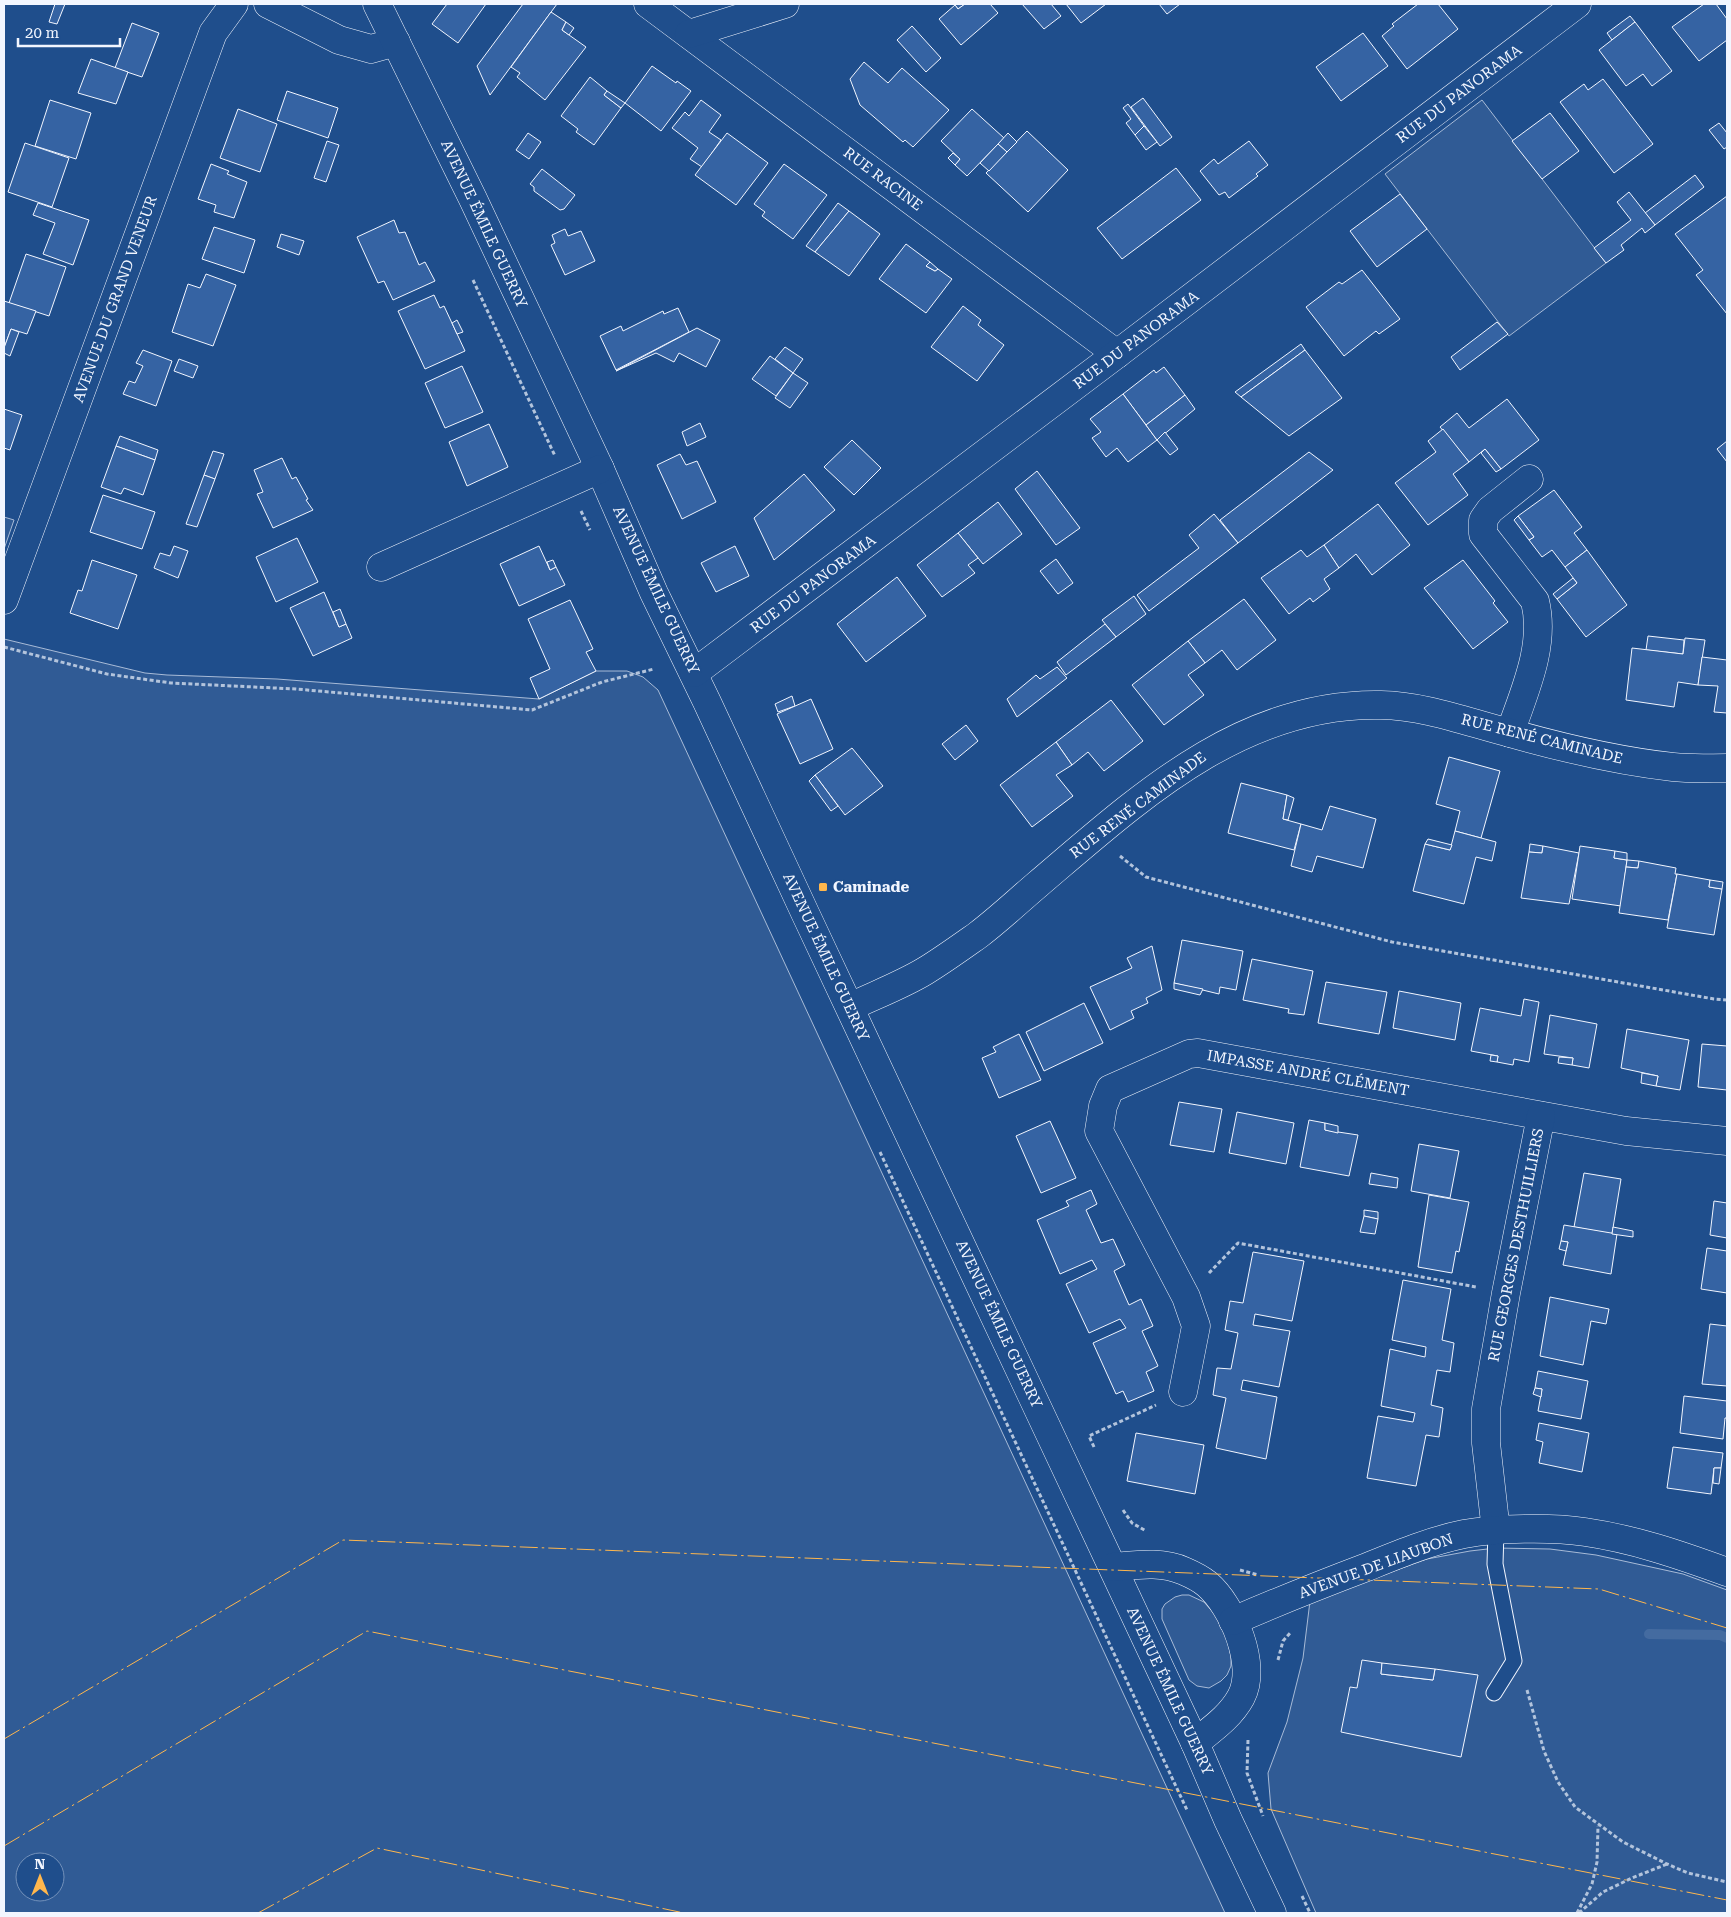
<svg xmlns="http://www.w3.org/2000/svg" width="1731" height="1917" font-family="'Roboto Serif',serif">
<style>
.built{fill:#305b95;stroke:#a8bbd7;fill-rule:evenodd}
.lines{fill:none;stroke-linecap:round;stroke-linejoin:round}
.stream{stroke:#446ba0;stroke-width:10}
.building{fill:#3563a3;stroke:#f2f6ff}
.service-casing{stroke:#f2f6ff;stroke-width:17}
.minor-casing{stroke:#f2f6ff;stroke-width:29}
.path{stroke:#b3c4dc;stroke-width:3;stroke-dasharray:4 2.5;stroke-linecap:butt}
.service{stroke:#1f4e8c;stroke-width:15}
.minor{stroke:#1f4e8c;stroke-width:28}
.power{stroke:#ffb74d;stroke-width:1;stroke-dasharray:18 4 2.5 4;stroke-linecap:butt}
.poi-dot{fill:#ffb74d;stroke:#1f4e8c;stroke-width:2}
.labels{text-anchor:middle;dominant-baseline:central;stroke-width:4;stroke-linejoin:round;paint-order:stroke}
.street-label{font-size:15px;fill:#f2f6ff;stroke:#1f4e8c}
.poi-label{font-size:15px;font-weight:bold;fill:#f2f6ff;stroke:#1f4e8c;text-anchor:start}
</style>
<rect width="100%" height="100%" fill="#1f4e8c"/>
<!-- built -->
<g class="built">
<polygon points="1482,100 1606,263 1509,336 1385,174"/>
<polygon points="4,517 14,520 4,549"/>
<path d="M4,639L145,673L167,675L277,679L539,699L596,671H627L643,677L658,690L1225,1913H4ZM25,1862H55V1892H25Z"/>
<polygon points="1496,1548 1550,1549 1596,1555 1683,1574 1727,1590 1727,1913 1316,1913 1271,1809 1268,1773 1287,1722 1303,1658 1310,1601 1427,1559 1470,1551"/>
<polygon points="1182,1595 1189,1595 1204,1602 1218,1618 1226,1635 1231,1656 1231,1666 1227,1675 1221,1681 1209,1688 1197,1686 1189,1680 1162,1619 1162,1609 1165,1604 1175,1597"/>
</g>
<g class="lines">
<!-- stream -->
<polyline class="stream" points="1649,1634 1720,1635 1727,1638"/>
</g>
<!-- building -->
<g class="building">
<polygon points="55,4 65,4 57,24 49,22"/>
<polygon points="447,4 486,4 458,43 432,24"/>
<polygon points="523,4 557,4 490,95 477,66"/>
<polygon points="957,4 965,4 958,9 955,5"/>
<polygon points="965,4 990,4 998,13 961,45 939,19 955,5 958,9"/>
<polygon points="1022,4 1051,4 1061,16 1044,29"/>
<polygon points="1066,4 1106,4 1081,23"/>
<polygon points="1159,4 1180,4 1167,14"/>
<polygon points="1418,4 1438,4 1458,29 1407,69 1382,36 1394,26 1392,24"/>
<polygon points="1704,4 1716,4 1727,19 1727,40 1699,61 1672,27"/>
<polygon points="551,12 566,22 562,30 586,47 545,100 517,77 520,73 511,67"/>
<polygon points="1630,16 1635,22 1612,40 1607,33"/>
<polygon points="566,22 574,28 569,35 562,30"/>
<polygon points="1635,22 1672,71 1652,86 1643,74 1626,86 1599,50"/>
<polygon points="132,23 159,33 142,77 115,68"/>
<polygon points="912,26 941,58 926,72 897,40"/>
<polygon points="1363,33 1388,66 1341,101 1316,67"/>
<polygon points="91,59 128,72 116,104 78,93"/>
<polygon points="864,62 888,83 902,68 949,110 913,147 905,140 903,142 860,105 850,79"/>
<polygon points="652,66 676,83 677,81 691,91 661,131 625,103"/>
<polygon points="590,77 607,91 604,95 621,108 594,145 576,132 578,129 561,116"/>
<polygon points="1603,79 1653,144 1614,173 1560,102 1584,84 1588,90"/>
<polygon points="287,91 338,108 328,138 277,120"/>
<polygon points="607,91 625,103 621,108 604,95"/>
<polygon points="1143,98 1172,137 1160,146 1131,107"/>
<polygon points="50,100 91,113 76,159 35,146"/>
<polygon points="701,100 721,115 709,132 721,140 702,167 690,159 698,148 672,128 685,112 689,116"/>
<polygon points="1128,104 1144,126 1135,135 1126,123 1131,119 1123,108"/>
<polygon points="238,109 277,124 260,172 220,158"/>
<polygon points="972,109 1004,138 967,176 955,165 960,159 941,141"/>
<polygon points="1550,113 1579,151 1542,179 1512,141"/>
<polygon points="1719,123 1727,133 1727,147 1724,149 1709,130"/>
<polygon points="1144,126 1157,142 1146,150 1135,135"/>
<polygon points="1027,131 1068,170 1028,212 986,173"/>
<polygon points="528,133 541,142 529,159 516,150"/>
<polygon points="727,133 768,163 736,205 695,175"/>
<polygon points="1008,133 1017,142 1007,152 998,144"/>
<polygon points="327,141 339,145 326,182 314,178"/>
<polygon points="1249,141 1268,165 1256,174 1258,176 1229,198 1225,192 1219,195 1200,171 1214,159 1218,164"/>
<polygon points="25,143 69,158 52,207 8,192"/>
<polygon points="998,144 1007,152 989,171 980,163"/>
<polygon points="953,153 960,159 955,165 948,158"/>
<polygon points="211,164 229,171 227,174 247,182 234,218 214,212 216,205 198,199"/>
<polygon points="784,164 827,195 793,239 762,216 765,212 754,204"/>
<polygon points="1176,168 1201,200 1122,259 1097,228"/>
<polygon points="542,169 575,195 564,209 560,210 534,191 534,187 530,184"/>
<polygon points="1695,175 1704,187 1655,225 1645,213"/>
<polygon points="1629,192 1655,225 1645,233 1642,228 1621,245 1624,250 1606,263 1594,248 1631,220 1617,202"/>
<polygon points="1400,194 1427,229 1377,267 1350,231"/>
<polygon points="1727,196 1727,314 1696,275 1703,270 1675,234"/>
<polygon points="38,203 89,220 73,265 43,254 55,223 33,215"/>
<polygon points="838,203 849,211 815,252 806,246"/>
<polygon points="849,211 880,234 849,276 815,252"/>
<polygon points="394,220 399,233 405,232 419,265 425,262 435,281 393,300 384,281 378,283 357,237"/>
<polygon points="214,227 255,240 244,273 202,259"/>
<polygon points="565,229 568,236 581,231 595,261 565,275 551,245 555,243 552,235"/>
<polygon points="281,234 304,241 299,255 277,247"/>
<polygon points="906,244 930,262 926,266 935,271 938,269 952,279 926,313 879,279"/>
<polygon points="26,254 66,267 49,316 9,303"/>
<polygon points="930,262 938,269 935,271 926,266"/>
<polygon points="1362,270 1400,319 1379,334 1376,331 1344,356 1306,307 1339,282 1342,284"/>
<polygon points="206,274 236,285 213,346 172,332 188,284 200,288"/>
<polygon points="434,295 440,308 444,306 465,351 425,369 398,311"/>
<polygon points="4,301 36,311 27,334 11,329 4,348"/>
<polygon points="963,306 981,320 978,325 1004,345 977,381 931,347"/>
<polygon points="678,308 689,332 616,370 600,336 621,326 623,331 663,311 664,314"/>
<polygon points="457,320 463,332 457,334 452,323"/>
<polygon points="1497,322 1508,334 1460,370 1451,357"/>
<polygon points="697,328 720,340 706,367 679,353 674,362 656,353 616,371"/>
<polygon points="11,329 19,332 10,356 4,353 4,348"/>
<polygon points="1301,344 1305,350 1241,397 1235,392"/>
<polygon points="785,347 803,359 793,373 775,359"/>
<polygon points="143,350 172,361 156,406 123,394 129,381 135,383 143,366 136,363"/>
<polygon points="1305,350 1342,398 1289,436 1241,397"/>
<polygon points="770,356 793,373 776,396 752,379"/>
<polygon points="179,359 198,366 193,378 174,371"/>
<polygon points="462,366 483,412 445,428 425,383"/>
<polygon points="1164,367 1185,395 1146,425 1123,394 1154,370 1156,373"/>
<polygon points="793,373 808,383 790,408 775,398"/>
<polygon points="1123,394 1157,440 1128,462 1117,448 1106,457 1092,438 1101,432 1090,419"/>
<polygon points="1185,395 1195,409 1157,440 1146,425"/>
<polygon points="1507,399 1539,440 1501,469 1485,449 1469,462 1440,427 1457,413 1469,428"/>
<polygon points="4,409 22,415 10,450 4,448"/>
<polygon points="700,423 706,437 687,446 682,432"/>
<polygon points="489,424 508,467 467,486 449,442"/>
<polygon points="1443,429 1469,462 1453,474 1468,495 1428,525 1395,483 1436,452 1428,441"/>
<polygon points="1165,432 1178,449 1170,455 1157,440"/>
<polygon points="120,436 158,450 155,460 116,446"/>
<polygon points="852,440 881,468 854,495 824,467"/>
<polygon points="1727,441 1727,462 1717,449"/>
<polygon points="116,446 155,460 143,495 124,488 121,494 101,487"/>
<polygon points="1485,449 1501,469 1496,472 1481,453"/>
<polygon points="213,451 224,454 215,479 204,475"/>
<polygon points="1309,452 1333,470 1238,543 1220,520"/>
<polygon points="680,454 686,465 697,461 716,502 682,519 657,465"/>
<polygon points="282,458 292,479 296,477 308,499 306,500 313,510 273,528 257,494 263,492 254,470"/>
<polygon points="1037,471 1080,528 1056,545 1015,489"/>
<polygon points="804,474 835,510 774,560 754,518"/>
<polygon points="204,475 215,479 197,527 186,524"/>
<polygon points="1554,490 1582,527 1574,533 1587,550 1565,567 1552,550 1542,557 1529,540 1534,537 1518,516"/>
<polygon points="103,495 155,512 142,549 90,532"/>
<polygon points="998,502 1022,534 983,564 958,533"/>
<polygon points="1378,504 1410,545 1372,575 1356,554 1339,568 1324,545"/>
<polygon points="1214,514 1238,543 1149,611 1137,595 1199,548 1189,535"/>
<polygon points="1518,516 1534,537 1529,540 1514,520"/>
<polygon points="958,533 978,558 968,565 975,573 942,597 917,565"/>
<polygon points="297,538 318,582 276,602 256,557"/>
<polygon points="1324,545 1339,568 1324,579 1330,589 1313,602 1310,598 1289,614 1261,578 1301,550 1307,557"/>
<polygon points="174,546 188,551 178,578 154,568 160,553 170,556"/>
<polygon points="539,546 550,570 556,567 565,585 519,606 500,564"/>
<polygon points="735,546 749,576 716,592 701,563"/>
<polygon points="1587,550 1627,605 1586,637 1557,599 1577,583 1565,567"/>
<polygon points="1056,559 1073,583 1058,594 1040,571"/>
<polygon points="92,560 137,575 118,629 70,613 78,590 82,591"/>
<polygon points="553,560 556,567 550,570 547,562"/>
<polygon points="1463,560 1495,601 1493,603 1508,622 1473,649 1424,588"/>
<polygon points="897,577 926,616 866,662 837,624"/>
<polygon points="1573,578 1577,583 1557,599 1553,594"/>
<polygon points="324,592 339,627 346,624 352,638 313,656 290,608"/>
<polygon points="1134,596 1146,614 1116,637 1102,620"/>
<polygon points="1244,599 1276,640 1237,670 1222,650 1205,663 1188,641"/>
<polygon points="570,600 593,649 586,652 596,671 539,699 530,678 550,669 528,619"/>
<polygon points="340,609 346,624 339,627 333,612"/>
<polygon points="1105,624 1116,637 1066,675 1057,662"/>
<polygon points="1648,636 1684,640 1683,654 1646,650"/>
<polygon points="1685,638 1705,640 1698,685 1678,682 1674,707 1626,700 1632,648 1683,654"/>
<polygon points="1188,641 1205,663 1188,675 1204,695 1164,725 1132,685"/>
<polygon points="1702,657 1727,660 1727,713 1714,712 1718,686 1698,685"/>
<polygon points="1057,667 1067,678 1017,717 1007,699 1036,675 1040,679"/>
<polygon points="792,696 795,706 778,712 775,704"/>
<polygon points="811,699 833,749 800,764 777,714"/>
<polygon points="1111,700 1143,741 1104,771 1088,752 1072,765 1056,742"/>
<polygon points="966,725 978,741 955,760 942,744"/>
<polygon points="1056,742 1072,765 1056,775 1073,796 1032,827 1000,785"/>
<polygon points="852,748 883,786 845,815 815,775"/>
<polygon points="1449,757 1500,771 1481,838 1455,831 1460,811 1436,804"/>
<polygon points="815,775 838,806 831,811 809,781"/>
<polygon points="1241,783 1287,795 1283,819 1301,824 1294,850 1228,833"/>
<polygon points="1287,795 1294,798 1288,820 1283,819"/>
<polygon points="1330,806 1376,819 1363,868 1317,856 1312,872 1291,866 1301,824 1322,830"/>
<polygon points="1455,831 1496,842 1492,861 1476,857 1464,904 1413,891 1425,844 1450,850"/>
<polygon points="1428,839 1452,845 1450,850 1425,844"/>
<polygon points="1530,844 1543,846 1542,853 1529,852"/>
<polygon points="1543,846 1579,853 1569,904 1521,898 1529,852 1542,853"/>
<polygon points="1580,846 1615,851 1614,858 1627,860 1621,906 1572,899"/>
<polygon points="1615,851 1627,853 1627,860 1614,858"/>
<polygon points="1627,860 1639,861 1638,868 1626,867"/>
<polygon points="1639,861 1676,868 1675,874 1677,874 1668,920 1619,913 1626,867 1638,868"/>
<polygon points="1677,874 1710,880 1709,887 1722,889 1714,935 1667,928"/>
<polygon points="1710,880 1723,882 1722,889 1709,887"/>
<polygon points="1182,940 1243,951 1236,990 1220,987 1219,994 1174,983"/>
<polygon points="1152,946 1162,990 1146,998 1148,1003 1131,1011 1134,1018 1110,1030 1090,987 1132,968 1127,958"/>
<polygon points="1252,959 1313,971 1304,1015 1288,1013 1289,1009 1243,1000"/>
<polygon points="1326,982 1387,992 1379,1034 1318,1023"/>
<polygon points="1174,983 1203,989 1200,995 1174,989"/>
<polygon points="1399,991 1461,1003 1455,1040 1393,1028"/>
<polygon points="1524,999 1539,1002 1529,1062 1514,1059 1513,1065 1497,1062 1498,1056 1471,1051 1480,1008 1521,1016"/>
<polygon points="1084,1003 1103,1043 1044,1071 1026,1032"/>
<polygon points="1550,1015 1597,1024 1589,1068 1572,1065 1573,1058 1544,1054"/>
<polygon points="1627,1029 1689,1040 1680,1090 1656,1086 1658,1076 1621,1068"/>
<polygon points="1019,1034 1041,1080 999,1098 982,1058 996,1052 993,1047"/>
<polygon points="1702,1044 1727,1046 1727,1090 1698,1087"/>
<polygon points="1491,1055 1498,1056 1497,1062 1490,1061"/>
<polygon points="1559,1057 1573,1058 1572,1065 1558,1063"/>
<polygon points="1642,1073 1658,1076 1656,1086 1641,1083"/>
<polygon points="1179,1102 1222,1109 1214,1152 1170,1145"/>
<polygon points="1237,1112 1294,1123 1286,1164 1229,1153"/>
<polygon points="1309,1120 1325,1123 1325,1130 1358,1135 1349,1176 1300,1167"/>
<polygon points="1050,1121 1076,1178 1041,1193 1016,1136"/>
<polygon points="1325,1123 1338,1126 1338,1133 1325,1130"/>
<polygon points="1419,1144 1459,1151 1450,1198 1411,1191"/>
<polygon points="1371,1173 1398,1178 1397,1188 1369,1184"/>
<polygon points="1584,1173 1621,1179 1612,1234 1574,1227"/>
<polygon points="1091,1190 1097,1204 1086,1210 1101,1243 1113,1239 1125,1265 1114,1271 1129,1305 1141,1299 1153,1326 1142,1331 1158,1366 1146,1372 1154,1391 1128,1402 1123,1391 1116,1394 1093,1343 1126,1328 1120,1319 1089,1333 1066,1284 1097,1269 1092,1260 1060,1274 1037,1220 1069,1206 1066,1201"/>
<polygon points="1429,1195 1469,1202 1459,1252 1456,1251 1452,1273 1418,1267"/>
<polygon points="1714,1201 1727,1203 1727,1238 1710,1235"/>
<polygon points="1364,1210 1378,1212 1378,1219 1364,1216"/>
<polygon points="1364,1216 1378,1219 1375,1234 1360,1232"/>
<polygon points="1564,1225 1617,1234 1611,1274 1563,1265 1568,1242 1561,1241"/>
<polygon points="1613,1227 1633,1231 1633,1237 1612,1234"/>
<polygon points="1561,1241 1568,1242 1566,1251 1559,1249"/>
<polygon points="1707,1248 1727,1251 1727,1293 1701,1289"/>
<polygon points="1253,1252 1304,1261 1292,1321 1255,1314 1253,1325 1290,1331 1279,1387 1243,1380 1241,1390 1277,1397 1266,1459 1216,1448 1226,1398 1213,1395 1217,1368 1231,1369 1238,1333 1225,1330 1230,1301 1243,1303"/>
<polygon points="1403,1280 1451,1289 1442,1340 1454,1343 1450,1372 1437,1370 1431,1405 1443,1408 1439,1437 1426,1435 1416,1486 1367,1478 1378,1416 1413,1422 1415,1413 1381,1406 1390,1349 1425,1357 1426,1347 1392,1340"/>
<polygon points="1550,1297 1609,1309 1606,1324 1591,1321 1583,1365 1540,1356"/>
<polygon points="1710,1324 1727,1326 1727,1386 1702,1384"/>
<polygon points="1538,1371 1588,1381 1581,1419 1538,1411 1542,1389 1535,1388"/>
<polygon points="1535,1388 1542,1389 1541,1397 1533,1394"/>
<polygon points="1684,1396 1727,1401 1727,1418 1725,1418 1723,1439 1680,1433"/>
<polygon points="1539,1423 1589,1433 1582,1472 1539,1463 1543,1442 1536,1440"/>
<polygon points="1136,1433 1204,1445 1195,1494 1127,1481"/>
<polygon points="1673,1447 1723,1453 1721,1468 1714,1468 1711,1494 1667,1488"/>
<polygon points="1714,1468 1721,1468 1719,1484 1713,1483"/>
<polygon points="1362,1660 1382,1663 1381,1674 1433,1680 1435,1669 1478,1675 1461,1757 1341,1732 1350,1687 1357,1688"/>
<polygon points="1382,1663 1435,1669 1433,1680 1381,1674"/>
</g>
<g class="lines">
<defs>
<polyline id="service" points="1494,1693 1514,1661 1495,1564 1496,1531"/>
<g id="minor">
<polyline points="268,4 339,40 371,49 396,42"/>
<polyline points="377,4 473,199 600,469 654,593 707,702 806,915 1195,1743 1228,1820 1272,1913"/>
<polyline points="648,4 1117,354"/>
<polyline points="689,34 785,4"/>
<polyline points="381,567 600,469"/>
<polyline points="4,600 213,33 234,4"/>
<polyline points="694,673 1117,354 1577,4"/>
<path d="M1510,733C1524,692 1546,646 1535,601L1483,534V520L1490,510L1529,479"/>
<path d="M850,1007C875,995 902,985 925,971C943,960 961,947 978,935C999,919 1018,901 1038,884C1138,799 1241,702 1381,705C1426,706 1467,722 1510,733C1563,748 1618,761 1673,767C1691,769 1709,768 1727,768"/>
<polyline points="1183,1392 1196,1326 1186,1297 1099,1131 1103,1106 1110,1089 1189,1054 1198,1053 1626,1131 1727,1141"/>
<polyline points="1496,1531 1486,1443 1486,1409 1506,1293 1541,1116"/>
<path d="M1113,1567C1137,1565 1161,1561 1184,1571C1191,1574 1201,1579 1207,1584C1233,1606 1258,1666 1241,1697C1230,1717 1212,1729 1195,1743"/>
<path d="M1233,1621C1277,1602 1322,1584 1367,1567C1399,1554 1430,1541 1464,1534C1496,1528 1552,1527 1585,1532C1634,1539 1680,1555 1727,1572"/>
</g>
</defs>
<!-- service casing -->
<use href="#service" class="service-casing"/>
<!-- minor casing -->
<use href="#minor" class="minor-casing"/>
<!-- path -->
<g class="path">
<polyline points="473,280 555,456"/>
<polyline points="581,511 590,530"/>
<polyline points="4,647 107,674 171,683 296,689 532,710 602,682 654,669"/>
<polyline points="1120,856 1146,877 1392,942 1714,999 1727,1000"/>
<polyline points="880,1152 1187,1810"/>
<polyline points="1209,1273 1238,1243 1476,1287"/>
<polyline points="1094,1447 1089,1436 1156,1405"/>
<polyline points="1123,1510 1132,1523 1146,1531"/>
<polyline points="1240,1570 1258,1575"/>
<polyline points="1278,1660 1283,1641 1291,1632"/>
<polyline points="1527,1690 1544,1751 1558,1782 1575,1807 1623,1842 1667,1864 1688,1873 1727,1882"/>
<polyline points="1248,1740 1247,1773 1263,1816"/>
<polyline points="1302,1896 1310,1913"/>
<polyline points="1577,1913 1592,1884 1597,1862 1598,1826"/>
<polyline points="1579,1913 1603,1892 1632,1878 1667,1864"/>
</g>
<!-- service -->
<use href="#service" class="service"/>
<!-- minor -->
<use href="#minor" class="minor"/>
<!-- power -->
<g class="power">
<polyline points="4,1739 343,1540 1599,1589 1727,1628"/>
<polyline points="4,1846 367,1631 1727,1900"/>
<polyline points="258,1913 377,1848 684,1913"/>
</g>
</g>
<!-- markers -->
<rect class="poi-dot" x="818" y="882" width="10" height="10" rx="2.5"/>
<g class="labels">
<!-- street labels -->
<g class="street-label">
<text transform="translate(1459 94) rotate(-37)">RUE DU PANORAMA</text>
<text transform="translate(883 179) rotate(37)">RUE RACINE</text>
<text transform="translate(484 224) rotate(65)">AVENUE ÉMILE GUERRY</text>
<text transform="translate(115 299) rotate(-70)">AVENUE DU GRAND VENEUR</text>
<text transform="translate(1136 340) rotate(-37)">RUE DU PANORAMA</text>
<text transform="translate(813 584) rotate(-37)">RUE DU PANORAMA</text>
<text transform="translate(656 590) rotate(65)">AVENUE ÉMILE GUERRY</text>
<text transform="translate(1542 739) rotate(14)">RUE RENÉ CAMINADE</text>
<text transform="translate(1138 805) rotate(-37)">RUE RENÉ CAMINADE</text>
<text transform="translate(826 957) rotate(65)">AVENUE ÉMILE GUERRY</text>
<text transform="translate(1308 1073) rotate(10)">IMPASSE ANDRÉ CLÉMENT</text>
<text transform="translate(1516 1245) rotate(-79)">RUE GEORGES DESTHUILLIERS</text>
<text transform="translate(999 1324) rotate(65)">AVENUE ÉMILE GUERRY</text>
<text transform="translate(1376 1566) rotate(-20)">AVENUE DE LIAUBON</text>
<text transform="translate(1170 1691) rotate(65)">AVENUE ÉMILE GUERRY</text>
</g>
<!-- poi labels -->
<g class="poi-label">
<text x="833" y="887">Caminade</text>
</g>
</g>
<!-- border -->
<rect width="1731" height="1917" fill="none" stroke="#f2f6ff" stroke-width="10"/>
<!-- north arrow -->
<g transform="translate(40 1877)"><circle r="24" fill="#1f4e8c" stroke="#7391ba"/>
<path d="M0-4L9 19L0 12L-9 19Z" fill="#ffb74d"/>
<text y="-8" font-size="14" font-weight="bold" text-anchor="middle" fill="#f2f6ff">N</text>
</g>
<!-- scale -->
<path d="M18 38v8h102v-8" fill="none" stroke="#f2f6ff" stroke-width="2.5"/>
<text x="25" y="38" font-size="15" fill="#f2f6ff" stroke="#1f4e8c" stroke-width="4" paint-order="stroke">20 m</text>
</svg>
